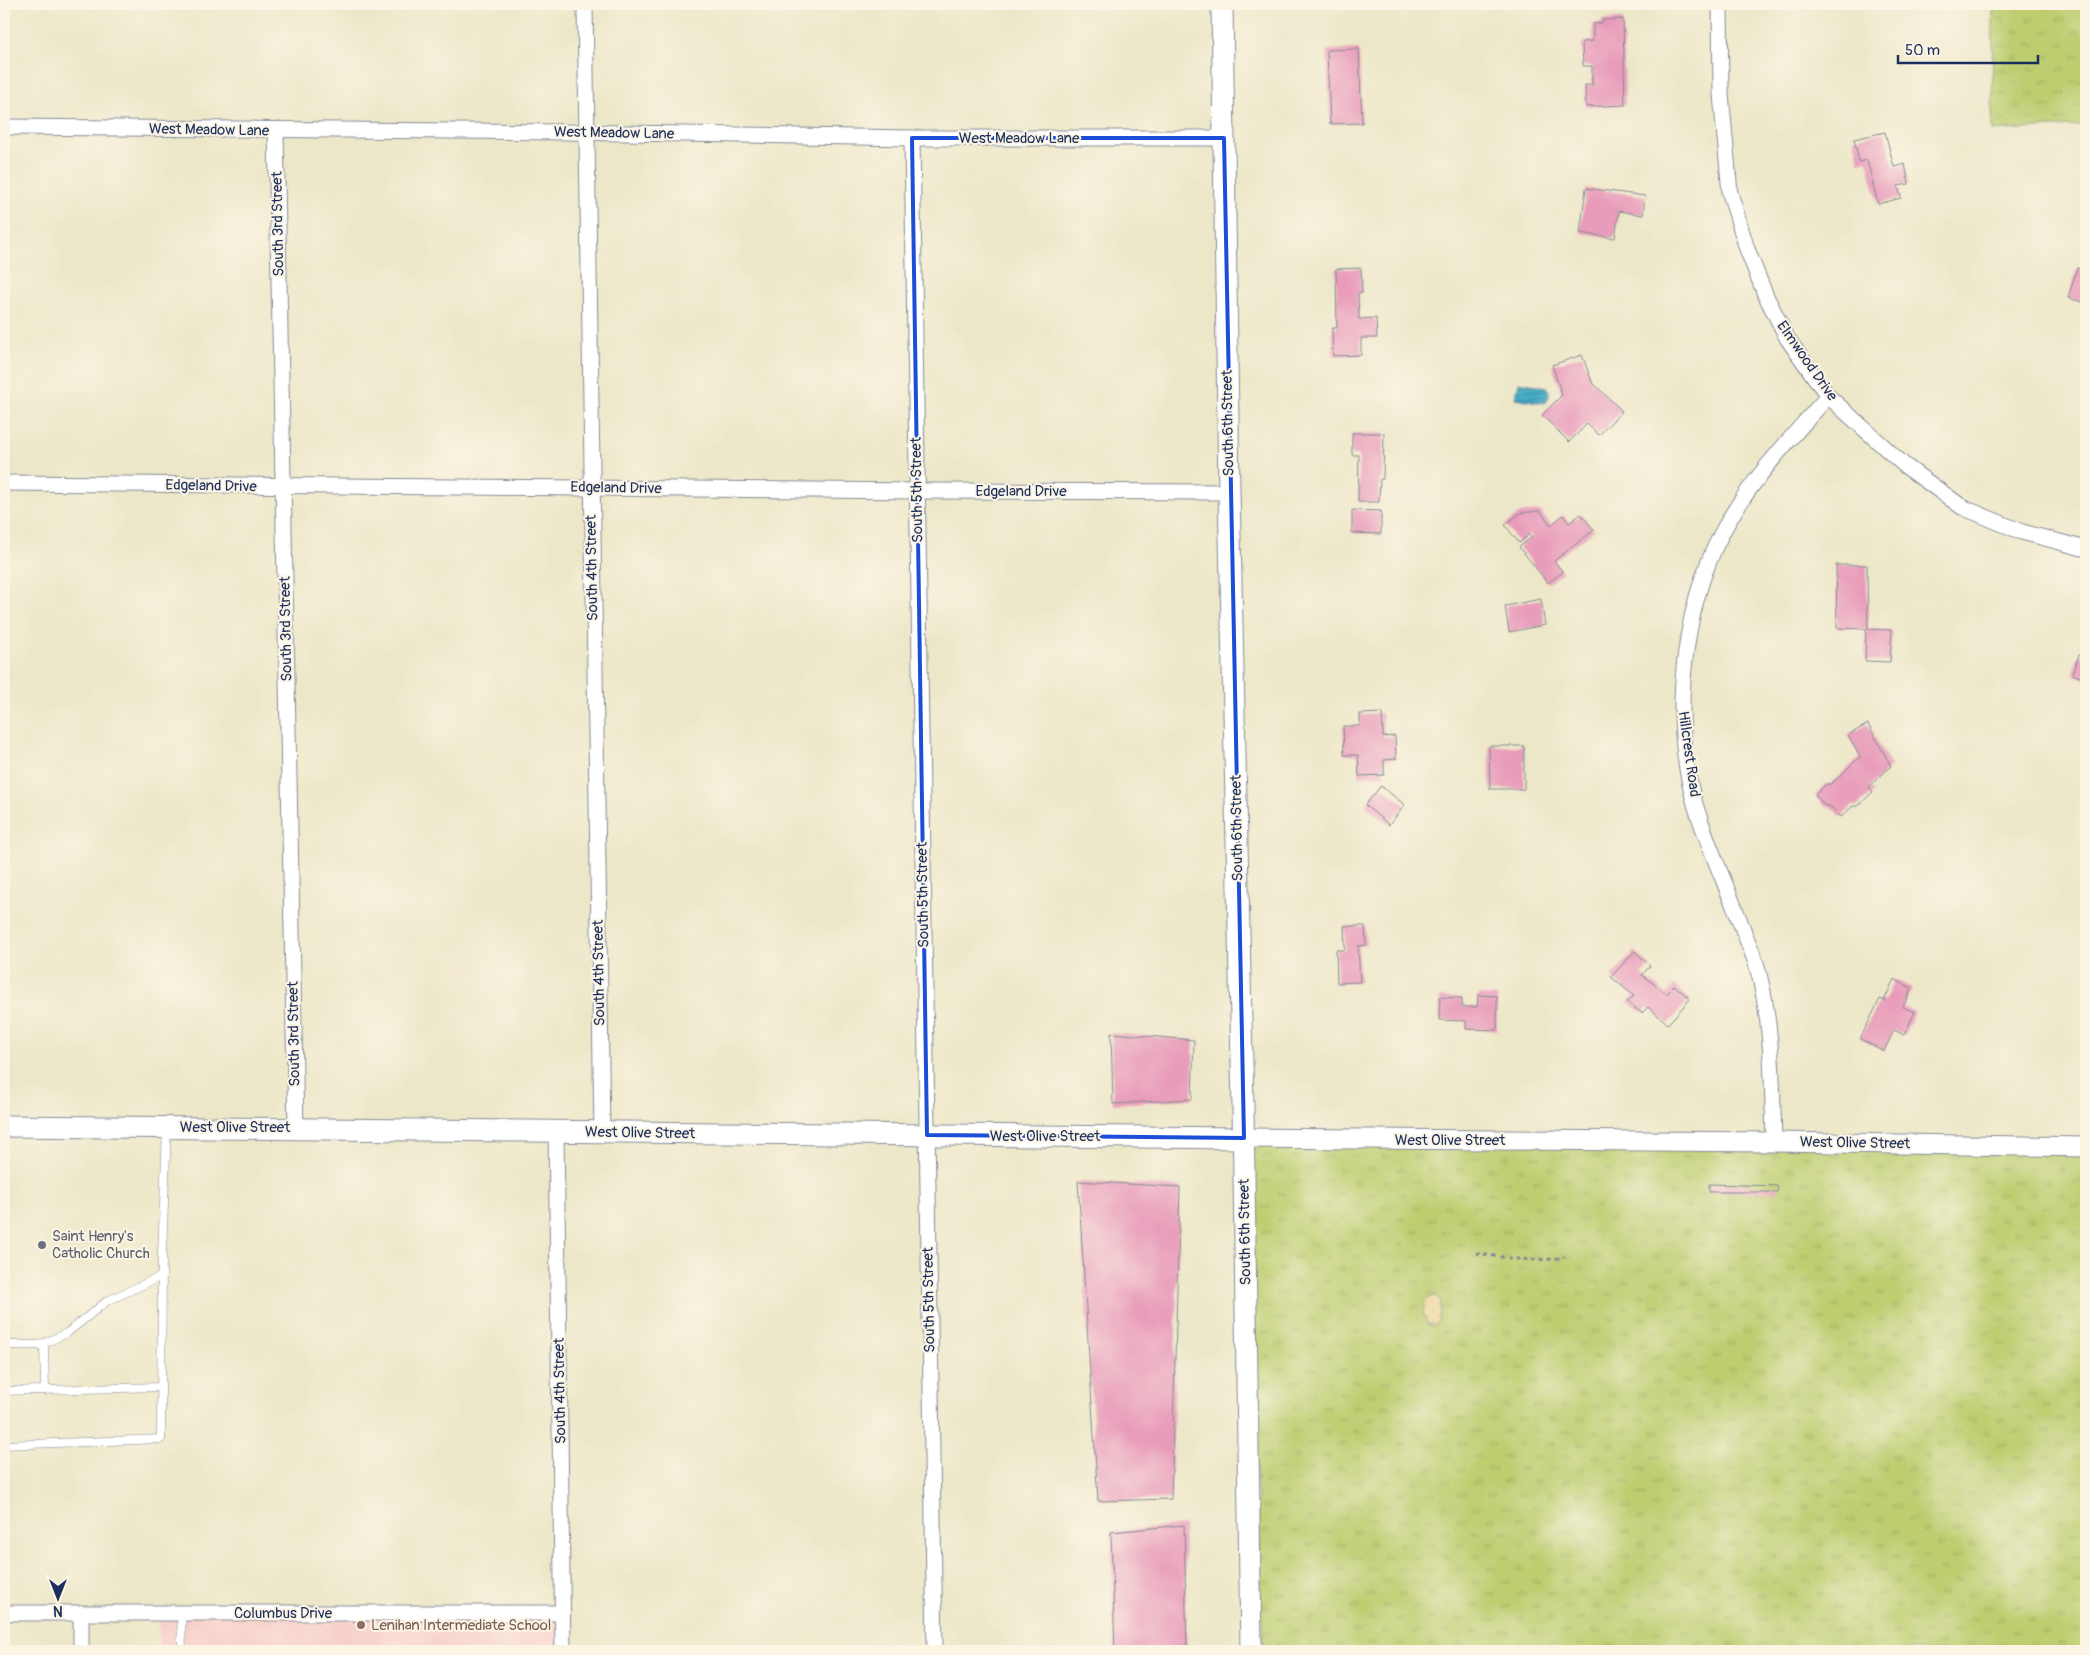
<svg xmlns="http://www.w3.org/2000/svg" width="2090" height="1655" font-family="Pangolin,sans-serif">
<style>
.built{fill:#f7d0cb}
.grass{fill:url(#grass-tufts);stroke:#6c7e67}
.sand{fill:url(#sand-dots);stroke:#84847e}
.water{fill:url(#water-rules);stroke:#306d91}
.building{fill:#e89bba}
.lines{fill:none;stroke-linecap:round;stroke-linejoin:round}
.service-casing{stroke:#848b94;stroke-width:9}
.minor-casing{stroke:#848b94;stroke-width:17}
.tertiary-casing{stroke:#848b94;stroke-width:21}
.secondary-casing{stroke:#848b94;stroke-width:23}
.path{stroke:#848b94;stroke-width:3;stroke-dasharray:4 4;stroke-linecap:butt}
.service{stroke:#fff;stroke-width:8}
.minor{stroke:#fff;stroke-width:15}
.tertiary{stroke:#fff;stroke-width:19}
.secondary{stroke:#fff;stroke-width:21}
.marked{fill:none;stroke:#1d4ed8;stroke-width:4;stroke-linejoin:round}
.worship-dot{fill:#6b7280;stroke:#fcf5e5;stroke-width:2}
.education-dot{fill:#8d6e63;stroke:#fcf5e5;stroke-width:2}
.labels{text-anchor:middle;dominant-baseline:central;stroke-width:4;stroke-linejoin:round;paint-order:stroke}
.street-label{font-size:15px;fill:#1b2f5e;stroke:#fcf5e5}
.worship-label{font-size:15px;fill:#5b616d;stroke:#fcf5e5;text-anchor:start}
.education-label{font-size:15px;fill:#785e54;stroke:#fcf5e5;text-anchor:start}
</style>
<defs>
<pattern id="grass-tufts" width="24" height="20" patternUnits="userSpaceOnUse" patternTransform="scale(1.25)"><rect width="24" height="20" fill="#bdcd70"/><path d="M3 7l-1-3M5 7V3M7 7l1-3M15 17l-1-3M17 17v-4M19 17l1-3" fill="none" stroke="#a2b063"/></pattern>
<pattern id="sand-dots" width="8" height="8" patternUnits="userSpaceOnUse" patternTransform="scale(1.25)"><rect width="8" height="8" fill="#eeda9e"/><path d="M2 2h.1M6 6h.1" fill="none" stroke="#ccbb8a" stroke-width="1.8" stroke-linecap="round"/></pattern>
<pattern id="water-rules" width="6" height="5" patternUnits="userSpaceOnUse" patternTransform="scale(1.25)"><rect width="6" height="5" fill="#44abc4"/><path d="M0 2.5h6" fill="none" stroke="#388ca2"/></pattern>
</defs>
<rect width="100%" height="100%" fill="#fcf5e5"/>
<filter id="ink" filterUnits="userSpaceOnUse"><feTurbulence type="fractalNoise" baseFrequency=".02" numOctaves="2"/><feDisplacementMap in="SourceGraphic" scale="10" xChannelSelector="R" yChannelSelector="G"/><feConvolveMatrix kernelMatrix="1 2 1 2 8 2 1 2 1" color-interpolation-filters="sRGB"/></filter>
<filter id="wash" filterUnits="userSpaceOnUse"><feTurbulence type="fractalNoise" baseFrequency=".0096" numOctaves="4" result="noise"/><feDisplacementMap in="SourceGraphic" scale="20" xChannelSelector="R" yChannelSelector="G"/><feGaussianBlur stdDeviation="1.12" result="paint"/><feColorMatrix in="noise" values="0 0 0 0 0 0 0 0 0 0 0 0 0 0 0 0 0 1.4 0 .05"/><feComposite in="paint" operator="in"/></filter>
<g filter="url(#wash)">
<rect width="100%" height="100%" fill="#ede7c9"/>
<!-- built -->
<rect class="built" x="159" y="1613" width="404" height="38"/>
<!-- grass -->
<g class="grass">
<polygon points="1993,4 2086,4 2086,125 1992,131"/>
<polygon points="1244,1138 2086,1147 2086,1651 1263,1651"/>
</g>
<!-- sand -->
<polygon class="sand" points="1432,1296 1437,1297 1441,1302 1439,1321 1435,1326 1428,1324 1423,1314 1425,1302"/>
<!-- water -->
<polygon class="water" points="1519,382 1546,387 1550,392 1547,401 1544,403 1515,398"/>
<g id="blocks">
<!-- building -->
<g class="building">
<polygon points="1623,19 1625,105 1586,107 1585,85 1592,85 1592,66 1583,66 1582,42 1593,41 1593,24 1602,23 1602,20"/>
<polygon points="1359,49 1362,123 1330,124 1327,50"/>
<polygon points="1885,132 1894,167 1905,164 1909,184 1898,186 1901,198 1878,204 1867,160 1859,162 1854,139"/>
<polygon points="1586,188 1645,196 1643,215 1619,211 1615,238 1580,233"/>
<polygon points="1361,268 1362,293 1358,293 1359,319 1376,318 1377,338 1361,338 1361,355 1333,356 1332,328 1337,328 1336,269"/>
<polygon points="2077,268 2086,271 2086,303 2068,298"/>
<polygon points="1582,355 1592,382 1622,411 1599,435 1587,424 1569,442 1542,415 1562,395 1552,365"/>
<polygon points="1352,433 1384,433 1383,479 1380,479 1379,502 1358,502 1359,455 1352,455"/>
<polygon points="1352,510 1381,511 1381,534 1352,533"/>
<polygon points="1540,511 1551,525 1563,515 1569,523 1581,514 1594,530 1554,561 1563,572 1548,583 1519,547 1532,537 1530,534 1519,543 1505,525 1520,513"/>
<polygon points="1836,565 1867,565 1868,628 1866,629 1892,630 1890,662 1865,661 1866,629 1837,628"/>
<polygon points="1541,599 1545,625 1509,632 1505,606"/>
<polygon points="2079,655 2086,658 2086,679 2072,674"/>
<polygon points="1382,713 1383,737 1395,736 1396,759 1384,760 1384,775 1359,776 1358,755 1344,755 1343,726 1360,726 1360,714"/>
<polygon points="1868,724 1891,766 1869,787 1873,792 1858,806 1853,806 1841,817 1830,806 1825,806 1815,795 1826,784 1831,784 1860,757 1848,735"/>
<polygon points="1489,746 1524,746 1524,789 1490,789"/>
<polygon points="1381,786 1405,805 1389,825 1365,805"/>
<polygon points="1344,926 1365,926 1366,945 1358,946 1360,982 1337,983 1336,950 1345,950"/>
<polygon points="1635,951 1650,966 1642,975 1667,994 1674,985 1690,999 1668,1024 1648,1007 1642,1013 1627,1002 1634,996 1611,977"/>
<polygon points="1894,979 1912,988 1903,1007 1915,1012 1904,1035 1894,1030 1884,1051 1860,1039 1880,999 1884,1001"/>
<polygon points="1478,995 1497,996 1497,1030 1466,1029 1466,1021 1439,1020 1440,997 1462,998 1462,1007 1477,1007"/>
<polygon points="1111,1033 1194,1040 1192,1099 1113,1104"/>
<polygon points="1078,1181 1180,1187 1171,1499 1098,1501"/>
<polygon points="1709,1184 1778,1186 1777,1192 1709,1192"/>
<polygon points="1184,1525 1187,1651 1115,1651 1111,1532"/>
</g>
</g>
</g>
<g filter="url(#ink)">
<use href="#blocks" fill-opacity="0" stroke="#848b94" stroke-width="1"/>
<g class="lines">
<defs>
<g id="service">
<polyline points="44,1343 45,1390"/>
<polyline points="4,1345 40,1345 67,1333 107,1301 162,1276"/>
<polyline points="4,1391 161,1387"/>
<polyline points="4,1445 161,1439 162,1254 167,1129"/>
<polyline points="181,1613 182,1651"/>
</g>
<g id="minor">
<polyline points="585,4 602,1133"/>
<polyline points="1720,4 1721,94 1730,193 1747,249 1765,294 1787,338 1828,396 1904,465 1962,507 2022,532 2086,549"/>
<polyline points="4,127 566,132 912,138 1224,138"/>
<polyline points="276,131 296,1128"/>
<polyline points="912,138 935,1651"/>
<polyline points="4,483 917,491 1229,492"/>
<polyline points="556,1132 563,1651"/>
<path d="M1774,1142C1772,1085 1773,1029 1759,974C1756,959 1749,946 1744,932C1728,889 1708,847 1695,804C1669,714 1683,595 1732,515C1759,471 1794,435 1828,396"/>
<polyline points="4,1613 563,1613"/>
<polyline points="81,1613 81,1651"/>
</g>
<polyline id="tertiary" points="1244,1138 1774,1142 2086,1147"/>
<g id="secondary">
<polyline points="1222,4 1229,492 1243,1107 1251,1651"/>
<polyline points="4,1126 1244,1138"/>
</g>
</defs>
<!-- service casing -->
<use href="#service" class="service-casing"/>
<!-- minor casing -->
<use href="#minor" class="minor-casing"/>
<!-- tertiary casing -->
<use href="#tertiary" class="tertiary-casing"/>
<!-- secondary casing -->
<use href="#secondary" class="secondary-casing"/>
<!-- path -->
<path class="path" d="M1476,1253C1506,1258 1536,1263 1565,1257"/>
<!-- service -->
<use href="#service" class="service"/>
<!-- minor -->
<use href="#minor" class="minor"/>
<!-- tertiary -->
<use href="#tertiary" class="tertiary"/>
<!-- secondary -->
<use href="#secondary" class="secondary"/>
</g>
</g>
<!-- marked area -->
<path class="marked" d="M912,138H1224L1244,1138L927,1135Z"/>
<!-- markers -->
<circle class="worship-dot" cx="42" cy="1245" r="5"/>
<circle class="education-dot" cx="361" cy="1625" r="5"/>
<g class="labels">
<!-- street labels -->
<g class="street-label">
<text transform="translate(209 130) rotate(1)">West Meadow Lane</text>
<text transform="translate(614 133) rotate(1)">West Meadow Lane</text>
<text x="1019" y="138">West Meadow Lane</text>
<text transform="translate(278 224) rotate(-91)">South 3rd Street</text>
<text transform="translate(1807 361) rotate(55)">Elmwood Drive</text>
<text transform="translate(1228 423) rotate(-91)">South 6th Street</text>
<text transform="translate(211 486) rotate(1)">Edgeland Drive</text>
<text transform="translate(616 488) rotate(1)">Edgeland Drive</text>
<text transform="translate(917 490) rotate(-91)">South 5th Street</text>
<text x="1021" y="491">Edgeland Drive</text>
<text transform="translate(592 568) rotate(-91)">South 4th Street</text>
<text transform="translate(286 629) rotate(-91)">South 3rd Street</text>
<text transform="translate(1689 754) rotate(82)">Hillcrest Road</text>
<text transform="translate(1237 828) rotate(-91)">South 6th Street</text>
<text transform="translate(923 895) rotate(-91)">South 5th Street</text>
<text transform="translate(599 973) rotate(-91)">South 4th Street</text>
<text transform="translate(294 1034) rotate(-91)">South 3rd Street</text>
<text x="235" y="1127">West Olive Street</text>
<text transform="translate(640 1133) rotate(1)">West Olive Street</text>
<text x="1045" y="1136">West Olive Street</text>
<text x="1450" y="1140">West Olive Street</text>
<text transform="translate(1855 1143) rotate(1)">West Olive Street</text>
<text transform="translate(1245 1232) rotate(-91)">South 6th Street</text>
<text transform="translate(929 1300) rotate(-91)">South 5th Street</text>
<text transform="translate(560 1391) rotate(-91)">South 4th Street</text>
<text x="283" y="1613">Columbus Drive</text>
</g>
<!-- worship labels -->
<g class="worship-label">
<text x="52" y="1236">Saint Henry's<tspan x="52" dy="17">Catholic Church</tspan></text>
</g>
<!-- education labels -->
<g class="education-label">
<text x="371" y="1625">Lenihan Intermediate School</text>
</g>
</g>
<!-- margin -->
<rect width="2090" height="1655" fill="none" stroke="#fcf5e5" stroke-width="20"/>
<!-- north arrow -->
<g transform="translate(58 1598) rotate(180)" stroke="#fcf5e5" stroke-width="4" paint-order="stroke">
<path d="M0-4L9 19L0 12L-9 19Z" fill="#1b2f5e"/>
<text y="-8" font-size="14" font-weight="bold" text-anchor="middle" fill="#1b2f5e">N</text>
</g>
<!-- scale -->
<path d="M1898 55v8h140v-8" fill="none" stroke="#1b2f5e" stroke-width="2.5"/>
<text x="1905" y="55" font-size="15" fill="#1b2f5e" stroke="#fcf5e5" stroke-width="4" paint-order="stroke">50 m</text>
</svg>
